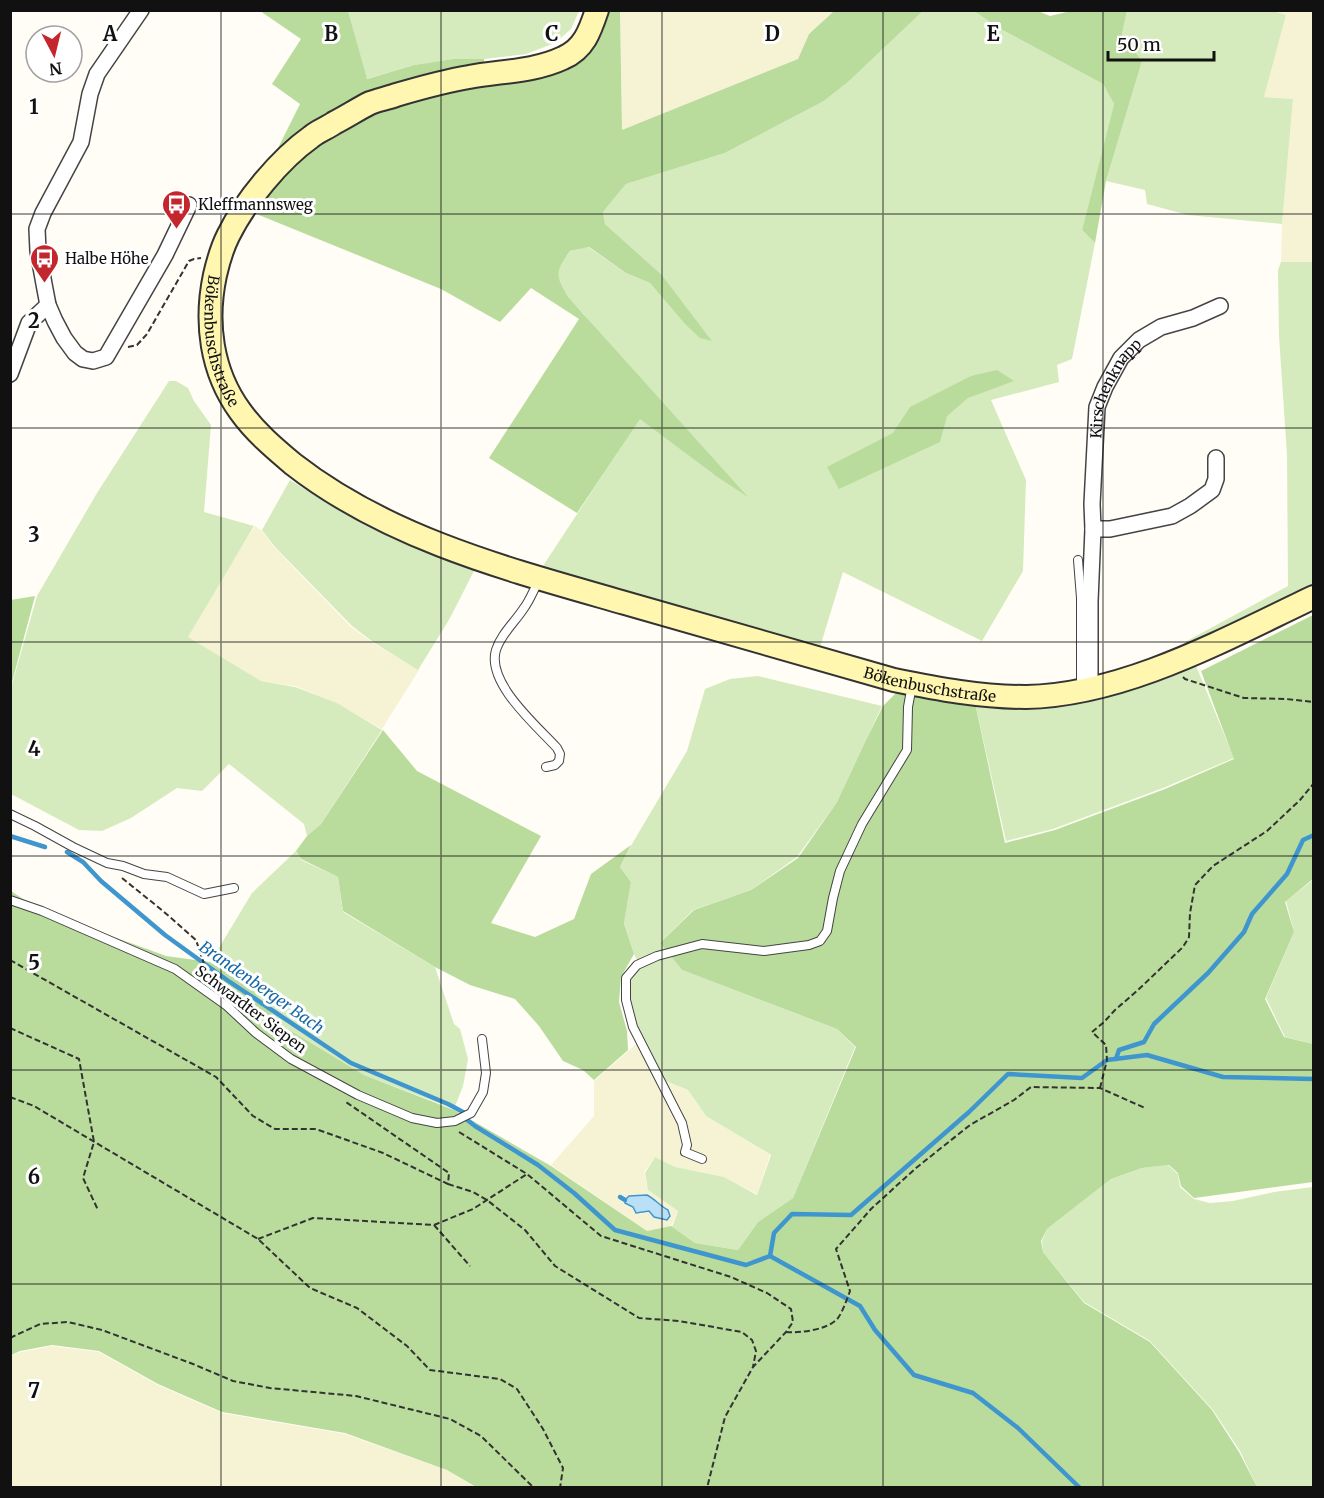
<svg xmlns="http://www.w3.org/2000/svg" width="1324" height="1498" font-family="Merriweather,serif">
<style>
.farmland{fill:#f6f3d4}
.green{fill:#d5ebbd}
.forest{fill:#b9dc9c}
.water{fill:#b9e0f7;stroke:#3f96cf;stroke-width:1.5}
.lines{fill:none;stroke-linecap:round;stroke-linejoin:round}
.stream{stroke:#3f96cf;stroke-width:4.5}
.service-casing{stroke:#444;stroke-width:10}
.minor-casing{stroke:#444;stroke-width:18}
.secondary-casing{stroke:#333;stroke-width:26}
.path{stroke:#333;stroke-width:2;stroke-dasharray:6 3;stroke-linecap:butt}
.service{stroke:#fff;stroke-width:8}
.minor{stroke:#fff;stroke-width:15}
.secondary{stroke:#fff6b0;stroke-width:22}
.grid{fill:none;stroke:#111;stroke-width:1.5;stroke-opacity:0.55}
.labels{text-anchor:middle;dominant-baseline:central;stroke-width:6;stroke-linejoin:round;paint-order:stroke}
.poi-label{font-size:15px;fill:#111;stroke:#fff;text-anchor:start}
.street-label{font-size:15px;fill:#111;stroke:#fff}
.water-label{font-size:16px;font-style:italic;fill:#1768a6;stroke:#fff}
.grid-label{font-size:20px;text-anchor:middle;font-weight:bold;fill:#111;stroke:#fff;stroke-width:6;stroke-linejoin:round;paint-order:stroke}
</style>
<rect width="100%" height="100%" fill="#fffdf5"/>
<!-- farmland -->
<g class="farmland">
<polygon points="620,11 834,11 809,34 798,59 622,131"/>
<polygon points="1269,11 1313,11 1313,262 1281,262 1282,224 1293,99 1264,97 1286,15"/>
<polygon points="255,526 262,531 275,548 351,627 373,643 419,670 382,729 336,703 295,686 260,681 188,637 223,576"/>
<polygon points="643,1038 666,1081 688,1090 706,1116 770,1155 757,1194 723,1177 675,1167 655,1157 644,1172 648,1190 678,1211 671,1226 647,1231 551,1165 594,1116 594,1081"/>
<polygon points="52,1346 99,1352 158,1385 222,1413 345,1434 447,1470 475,1487 11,1487 11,1355 21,1352"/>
</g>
<!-- green -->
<g class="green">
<polygon points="1269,10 1286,15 1264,97 1293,99 1282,224 1188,215 1147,204 1145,190 1106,181 1142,61 1122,34 1127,11"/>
<polygon points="348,11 579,11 571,29 555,43 526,54 484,59 453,59 414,65 366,79"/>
<path d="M923,11H974L997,27L1103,84L1114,104L1082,230L1095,243L1072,359L1057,365L1059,382L991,400L1026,480L1023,571L982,641L843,572L820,647L541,569L640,418L716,476L582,312C571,301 553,285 559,267C561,262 567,256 570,251L588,247L626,273L650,283L684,323L711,340L662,275L605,224L603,212L626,184L725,153L824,101L848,82Z"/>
<polygon points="1281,262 1313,262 1313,588 1188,648 1185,642 1288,586 1287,455 1279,336 1278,270"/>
<polygon points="169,381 176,381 188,388 194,401 211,425 204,512 254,526 188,637 261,681 295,687 337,703 382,730 321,824 307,836 304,824 229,764 202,791 177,788 131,818 102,831 79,830 11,794 11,688 37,596 97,493"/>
<polygon points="290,480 335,508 382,533 475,569 450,618 418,670 373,642 352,626 275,547 262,530"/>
<polygon points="1194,661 1234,758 1163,788 1053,829 1006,841 975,703"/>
<polygon points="758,676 882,706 837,802 797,857 751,890 693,910 660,943 682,970 837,1029 855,1047 793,1198 758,1222 738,1250 695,1243 672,1227 678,1211 648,1190 645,1173 655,1157 675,1167 724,1177 757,1195 771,1155 706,1116 688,1090 666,1081 636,1023 630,1000 631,980 641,968 634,954 624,922 631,882 620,867 632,844 687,751 705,689 730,679"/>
<polygon points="296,851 301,860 338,877 343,912 435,967 454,1024 460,1029 468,1059 463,1086 454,1109 364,1075 283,1026 249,986 211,961 252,893"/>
<polygon points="1313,880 1313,1044 1285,1037 1266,998 1294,932 1286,901"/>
<polygon points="1168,1165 1178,1174 1180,1187 1194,1199 1210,1203 1233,1201 1274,1192 1313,1187 1313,1487 1257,1487 1240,1451 1213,1410 1150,1341 1084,1302 1043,1252 1042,1241 1047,1229 1111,1179 1142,1168"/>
</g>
<!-- forest -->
<g class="forest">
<path d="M261,11H348L367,79L414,65L453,59H484V64L532,80L561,71L583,55L607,11H620L622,130L798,59L809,34L834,11H923L848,82L824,101L725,153L626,184L603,212L605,224L662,275L712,341L700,338L684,323L650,283L626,273L589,247L570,251C555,272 555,275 568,297L748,497L716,476L640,419L577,513L489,458L579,319L531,288L500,322L441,289L237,206L276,152L300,104L272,84L301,39L263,13Z"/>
<polygon points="974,11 1038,11 1050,16 1071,11 1127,11 1122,34 1142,61 1106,181 1095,243 1082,230 1114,104 1103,84 997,27"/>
<polygon points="997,370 1014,381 968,398 947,416 940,442 839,489 827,467 893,433 910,407 971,376"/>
<polygon points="35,596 11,686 11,600"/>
<polygon points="1313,615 1313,879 1285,902 1294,932 1265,999 1284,1037 1313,1044 1313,1182 1194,1198 1181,1186 1178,1173 1169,1165 1142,1168 1111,1179 1047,1229 1041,1241 1043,1252 1084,1303 1150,1342 1212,1410 1239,1452 1257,1487 476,1487 447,1470 345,1433 222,1412 158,1384 99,1351 52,1345 20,1351 11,1355 11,891 26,901 76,923 166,956 210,962 249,986 283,1026 364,1075 454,1110 551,1166 647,1231 671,1226 695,1243 738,1250 758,1222 793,1198 856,1047 837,1029 682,970 660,943 694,910 751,890 798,858 837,802 866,740 883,706 900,689 975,703 1005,843 1055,830 1165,789 1234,759 1201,671"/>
<polygon points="383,730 417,771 541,836 491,923 535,937 574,919 591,874 631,845 620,867 631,882 624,923 634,954 621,977 619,1002 627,1031 628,1050 594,1080 583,1070 563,1061 539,1026 515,999 470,985 435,967 343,911 338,877 301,859 296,851 307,836 321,824"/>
</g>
<!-- water -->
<path class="water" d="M647,1195C655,1199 660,1206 668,1210L670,1216L667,1220L654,1217L649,1211L636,1213L633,1207L625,1203V1200L629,1196Z"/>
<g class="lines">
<!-- stream -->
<g class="stream">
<polyline points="10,836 45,847"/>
<polyline points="67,852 83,862 101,881 165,935 227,980 351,1063 448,1104 463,1112"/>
<polyline points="1116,1059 1119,1050 1144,1042 1154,1024 1208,973 1244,932 1252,914 1287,874 1303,840 1314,835"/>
<polyline points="466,1119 475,1126 538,1165 574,1193 615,1230 746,1265 770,1256 860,1306 875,1330 914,1375 973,1393 1018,1428 1080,1488"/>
<polyline points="620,1197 625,1200"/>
<polyline points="770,1256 774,1233 792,1214 851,1215 969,1112 1008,1074 1082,1078 1107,1060 1147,1055 1223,1077 1314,1079"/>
</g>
<defs>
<g id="service">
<polyline points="1078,560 1081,598 1081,689"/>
<path d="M539,580C534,589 530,600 524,608C515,622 501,634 496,650C486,683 537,726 557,748L560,754L559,761L555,765L546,767"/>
<polyline points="10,814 35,826 73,847 107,863 123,866 144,874 167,877 204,894 234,888"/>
<polyline points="10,900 42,911 175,969 227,1006 256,1033 291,1059 358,1095 412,1118 437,1123 455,1121 471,1113 483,1092 486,1073 482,1039"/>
<polyline points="702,1159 685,1152 687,1145 682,1123 633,1027 626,1000 626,978 637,965 657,956 702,944 764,951 809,945 820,941 827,931 833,898 840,871 862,824 907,750 908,707 912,685"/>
</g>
<g id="minor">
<polyline points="141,10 97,74 90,94 81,142 43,213 37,229 38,251 44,284 48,305 55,321 64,338 75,353 83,359 93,361 106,357 165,255 189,205"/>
<polyline points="10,374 29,323 48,305"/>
<path id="s1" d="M1093,529L1092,504L1097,407L1105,387L1121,358L1139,340L1161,327L1193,318L1220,306"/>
<polyline points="1090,689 1090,601 1093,529 1110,529 1172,516 1190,506 1212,490 1216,479 1216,458"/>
</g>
<g id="secondary">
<path id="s2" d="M597,10C590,31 584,49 563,58C533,72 500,71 469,77C445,81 420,88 396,95C388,98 378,100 370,103C358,109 346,117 334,123C327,128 318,131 311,137C280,159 245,201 228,236C222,248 218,262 215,275C205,322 211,371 240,411C255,432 274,448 293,464C389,539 510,570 625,603C715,629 805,654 894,680C938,689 981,697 1026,697C1125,695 1225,639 1314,597"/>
</g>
</defs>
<!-- service casing -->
<use href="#service" class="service-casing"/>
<!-- minor casing -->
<use href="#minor" class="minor-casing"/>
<!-- secondary casing -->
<use href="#secondary" class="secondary-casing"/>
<!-- path -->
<g class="path">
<polyline points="128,347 137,345 147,334 189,261 194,259 201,258"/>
<polyline points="1183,677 1185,679 1244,698 1286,699 1314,702"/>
<polyline points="122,878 163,911 196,940 209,979"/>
<polyline points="10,960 216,1077 253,1116 275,1129 316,1129 383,1153 448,1184 449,1173 346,1102"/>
<polyline points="10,1028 79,1059 94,1142 83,1178 98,1210"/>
<polyline points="1100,1088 1107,1060 1106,1045 1092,1032 1104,1022 1115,1010 1138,990 1183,947 1189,937 1190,913 1195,885 1213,866 1267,831 1300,800 1314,783"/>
<polyline points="10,1097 34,1106 258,1239 310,1288 357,1308 407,1346 430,1370 500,1379 517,1389 543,1429 563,1468 560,1488"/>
<polyline points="459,1132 527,1174 601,1236 731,1277 767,1293 791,1309 793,1322 786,1332 753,1367 725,1417 707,1488"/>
<polyline points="448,1184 473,1192 487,1200 525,1230 555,1266 639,1318 679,1321 742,1332 752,1340 756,1351 753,1367"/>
<polyline points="434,1225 470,1266"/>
<polyline points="258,1239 313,1218 434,1225 473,1209 527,1174"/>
<path d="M786,1332C801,1333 828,1330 838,1318C843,1311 847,1299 850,1291L836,1249L871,1209L916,1168L970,1125L1014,1100L1031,1087L1100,1088L1145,1108"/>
<polyline points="10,1338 40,1324 68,1322 102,1330 193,1364 233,1381 270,1388 356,1396 450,1419 481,1436 534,1488"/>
</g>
<!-- service -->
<use href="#service" class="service"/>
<!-- minor -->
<use href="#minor" class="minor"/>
<!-- secondary -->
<use href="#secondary" class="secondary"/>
</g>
<!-- grid -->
<path class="grid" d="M221,10V1488M441,10V1488M662,10V1488M883,10V1488M1103,10V1488M10,214H1314M10,428H1314M10,642H1314M10,856H1314M10,1070H1314M10,1284H1314"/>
<!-- icons -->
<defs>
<symbol id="bus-pin" viewBox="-11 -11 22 30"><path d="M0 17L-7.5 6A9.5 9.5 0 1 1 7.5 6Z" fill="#c4262e" stroke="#fff"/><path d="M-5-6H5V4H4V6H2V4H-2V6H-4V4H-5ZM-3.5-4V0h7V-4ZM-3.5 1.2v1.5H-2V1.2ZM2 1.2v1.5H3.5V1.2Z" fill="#fff"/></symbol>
</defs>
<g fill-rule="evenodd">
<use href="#bus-pin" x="160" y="188" width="33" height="45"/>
<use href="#bus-pin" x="28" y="242" width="33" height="45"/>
</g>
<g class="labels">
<!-- poi labels -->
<g class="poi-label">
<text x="198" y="204">Kleffmannsweg</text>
<text x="65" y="258">Halbe Höhe</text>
</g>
<!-- street labels -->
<g class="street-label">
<text stroke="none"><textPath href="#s2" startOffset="567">Bökenbuschstraße</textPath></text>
<text stroke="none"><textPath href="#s1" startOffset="146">Kirschenknapp</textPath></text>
<text stroke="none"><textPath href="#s2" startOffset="1395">Bökenbuschstraße</textPath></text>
<text transform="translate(251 1009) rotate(37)">Schwardter Siepen</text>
</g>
<!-- water labels -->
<g class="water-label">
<text transform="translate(262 987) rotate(35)">Brandenberger Bach</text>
</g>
</g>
<g class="grid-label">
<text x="110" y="41">A</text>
<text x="331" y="41">B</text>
<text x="552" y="41">C</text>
<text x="772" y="41">D</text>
<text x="993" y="41">E</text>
<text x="34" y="114">1</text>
<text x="34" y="328">2</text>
<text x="34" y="542">3</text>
<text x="34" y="756">4</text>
<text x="34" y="970">5</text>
<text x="34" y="1184">6</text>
<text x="34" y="1398">7</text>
</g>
<!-- border -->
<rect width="1324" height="1498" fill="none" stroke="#111111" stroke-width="24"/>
<!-- north arrow -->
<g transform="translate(54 54) rotate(173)"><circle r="28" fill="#ffffff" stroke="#a0a0a0" stroke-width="1.5"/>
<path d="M0-4.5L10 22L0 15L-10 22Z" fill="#c4262e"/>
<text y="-9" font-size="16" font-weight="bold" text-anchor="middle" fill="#111111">N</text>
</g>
<!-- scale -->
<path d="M1108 51v9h106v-9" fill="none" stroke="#111111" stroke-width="3"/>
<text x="1117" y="51" font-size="18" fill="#111111" stroke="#ffffff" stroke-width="4.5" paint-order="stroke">50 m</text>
</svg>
